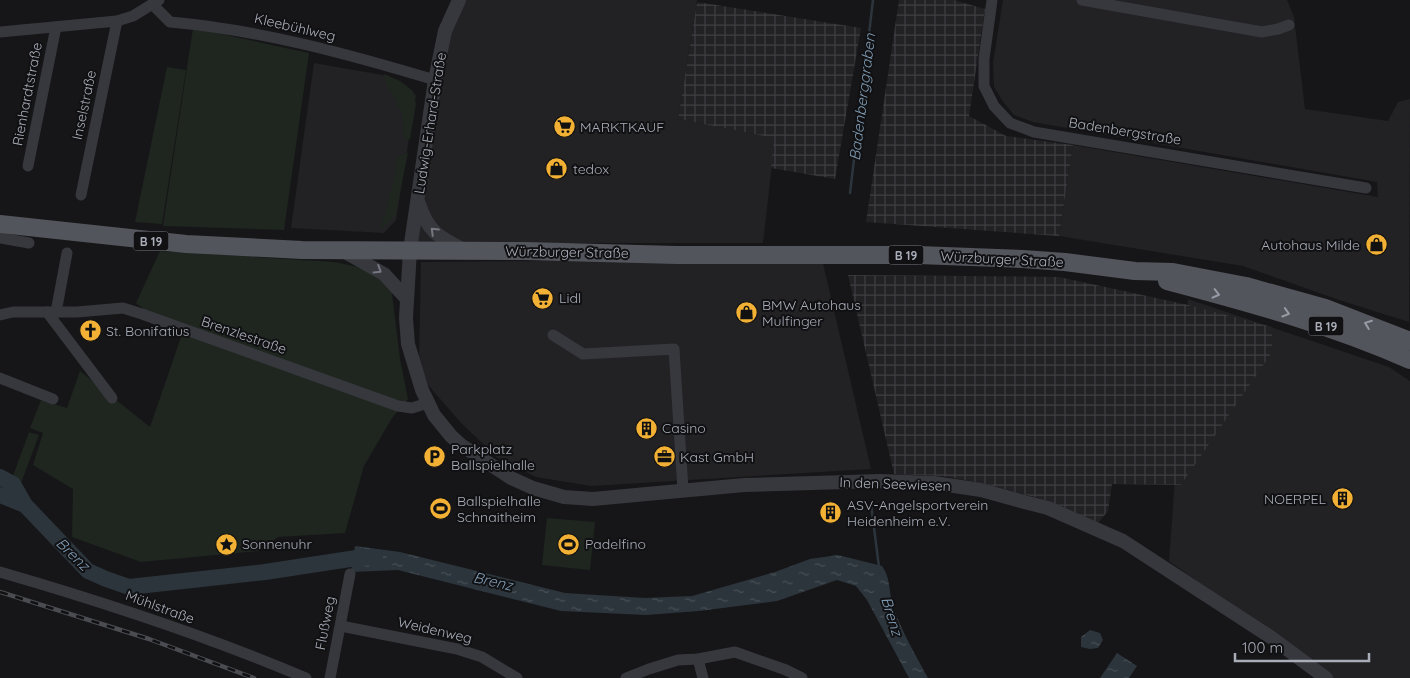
<svg xmlns="http://www.w3.org/2000/svg" width="1410" height="678" font-family="Quicksand,sans-serif">
<style>
.built{fill:#222225}
.industrial{fill:url(#industrial-grid)}
.green{fill:#1e261f}
.water{fill:url(#water-ripples)}
.lines{fill:none;stroke-linecap:round;stroke-linejoin:round}
.stream{stroke:#2c353c;stroke-width:2.5}
.river{stroke:#2c353c;stroke-width:16}
.minor{stroke:#37383d;stroke-width:11}
.tertiary{stroke:#37383d;stroke-width:14}
.primary{stroke:#53555c;stroke-width:18}
.rail-casing{stroke:#4a4c52;stroke-width:4.5}
.rail{stroke:#111113;stroke-width:2.5;stroke-dasharray:8;stroke-linecap:butt}
.oneway{stroke:#757881}
.oneway2{stroke:#979ba6}
.labels{text-anchor:middle;dominant-baseline:central;stroke-width:4;stroke-linejoin:round;paint-order:stroke}
.shield{fill:#111113;stroke:#7b7e86;stroke-width:1}
.shield-label{font-size:12px;font-weight:bold;fill:#a8adb8}
.street-label{font-size:14px;fill:#a8adb8;stroke:#111113}
.poi-label{font-size:14px;fill:#a8adb8;stroke:#111113;text-anchor:start}
.water-label{font-size:15px;font-style:italic;fill:#7f9bb3;stroke:#111113}
</style>
<defs>
<pattern id="industrial-grid" width="8" height="8" patternUnits="userSpaceOnUse" patternTransform="scale(1.25)"><rect width="8" height="8" fill="#222225"/><path d="M0 4h8M4 0v8" fill="none" stroke="#3f3f43"/></pattern>
<pattern id="water-ripples" width="26" height="14" patternUnits="userSpaceOnUse" patternTransform="scale(1.25)"><rect width="26" height="14" fill="#2c353c"/><path d="M2 4q2-2 4 0t4 0M15 11q2-2 4 0t4 0" fill="none" stroke="#485056"/></pattern>
</defs>
<rect width="100%" height="100%" fill="#161618"/>
<!-- built -->
<g class="built">
<polygon points="466,0 697,0 678,119 775,138 763,243 416,243 439,92 450,34"/>
<polygon points="1003,0 1287,0 1294,17 1305,109 1388,121 1398,102 1410,99 1409,322 1339,300 1243,266 1059,236 1073,145 1378,197 1377,182 1033,122 1014,115 1004,103 994,87 993,63"/>
<polygon points="314,63 388,76 416,95 396,220 384,233 291,228"/>
<polygon points="822,259 871,469 591,486 536,477 497,457 461,423 428,385 419,362 421,262"/>
<polygon points="1188,299 1389,367 1410,381 1410,678 1332,678 1169,561"/>
</g>
<!-- industrial -->
<g class="industrial">
<polygon points="899,0 954,0 985,9 969,116 1006,136 1073,145 1059,236 866,222"/>
<polygon points="697,2 861,28 835,179 771,168 774,138 678,119"/>
<polygon points="848,275 1059,277 1184,304 1272,327 1272,352 1181,485 1112,484 1108,511 1098,523 1049,501 982,483 942,476 894,474"/>
</g>
<!-- green -->
<g class="green">
<polygon points="193,28 309,53 284,230 163,226"/>
<polygon points="167,67 186,70 162,224 135,222"/>
<path d="M384,74L400,81L413,91L416,104L410,139L403,137C403,129 404,120 401,112C396,98 385,89 384,74Z"/>
<polygon points="408,153 395,216 380,231 394,180 397,157"/>
<polygon points="160,251 335,262 371,270 385,280 392,293 400,359 408,399 392,418 364,466 345,533 278,537 260,551 141,562 72,537 73,489 33,465 43,433 30,428 41,400 67,408 80,371 150,427 181,337 136,303"/>
<polygon points="29,432 39,435 21,483 13,476"/>
<polygon points="547,518 595,522 590,570 542,565"/>
</g>
<!-- water -->
<g class="water">
<path d="M355,546L400,552L565,593L645,598L692,596L775,572L810,559L838,555L882,566C890,577 889,590 892,603C900,629 915,654 928,678H909L867,600L856,586L837,580L777,601L699,611L646,615L561,611L398,570L351,572Z"/>
<polygon points="1090,630 1100,633 1103,640 1098,648 1090,649 1081,647 1081,637"/>
<polygon points="1117,653 1137,666 1129,678 1100,678"/>
</g>
<g class="lines">
<!-- stream -->
<g class="stream">
<polyline points="850,193 873,0"/>
<polyline points="871,504 879,567"/>
</g>
<!-- river -->
<g class="river">
<polyline points="0,477 13,484 25,505"/>
<polyline points="0,495 25,505 88,571 106,579 129,587 265,572 363,557 375,558"/>
</g>
<!-- minor -->
<g class="minor">
<polyline points="992,0 984,59 984,86 994,106 1010,123 1034,132 1366,188"/>
<polyline points="1082,0 1262,32 1278,29 1289,25"/>
<path d="M152,4L170,22C261,30 348,54 435,80"/>
<polyline points="0,32 117,21 133,16 159,0"/>
<polyline points="28,166 56,27"/>
<polyline points="81,195 117,21"/>
<polyline points="0,238 29,243"/>
<polyline points="47,312 112,398"/>
<polyline points="56,312 67,253"/>
<polyline points="0,315 13,312 77,312 123,308 142,314 398,406 412,408 428,403"/>
<polyline points="553,335 583,354 674,349 683,490"/>
<polyline points="0,378 53,399"/>
<path d="M0,572C104,602 207,636 306,678"/>
<polyline points="341,626 457,649 482,657 517,678"/>
<polyline points="698,659 703,678"/>
<polyline points="330,678 350,574"/>
<polyline points="626,678 649,669 678,660 698,659 735,652 786,670 802,678"/>
</g>
<!-- tertiary -->
<g class="tertiary">
<polyline points="459,0 445,31 435,80 410,250 406,318 408,344 422,390 434,415 451,436 461,445 511,478 533,488 564,497 593,499 744,485 880,481 934,483 981,490 1028,503 1048,508 1123,541 1272,638 1326,678"/>
<path d="M419,204C428,232 439,237 464,250"/>
<polyline points="343,251 384,274 407,299"/>
</g>
<!-- primary -->
<g class="primary">
<polyline points="0,224 186,244 302,250 525,251 677,255 918,255 1023,259 1065,262 1135,271 1173,272 1246,286 1325,308 1410,341"/>
<path d="M1167,281C1250,303 1331,325 1410,360"/>
</g>
<defs>
<polyline id="rail" points="0,592 149,639 254,678"/>
</defs>
<!-- rail casing -->
<use href="#rail" class="rail-casing"/>
<!-- rail -->
<use href="#rail" class="rail"/>
</g>
<!-- one-way arrows -->
<defs><path id="oneway-chevron" d="M-2-3.5L2.5 0L-2 3.5" fill="none" stroke-width="1.6" stroke-linecap="round" stroke-linejoin="round" transform="scale(1.25)"/></defs>
<g class="oneway">
<use href="#oneway-chevron" transform="translate(434 231) rotate(-136)"/>
<use href="#oneway-chevron" transform="translate(378 270) rotate(32)"/>
</g>
<g class="oneway2">
<use href="#oneway-chevron" transform="translate(1216 294) rotate(14)"/>
<use href="#oneway-chevron" transform="translate(1286 313) rotate(17)"/>
<use href="#oneway-chevron" transform="translate(1368 324) rotate(-159)"/>
</g>
<!-- icons -->
<defs>
<symbol id="supermarket-disc" viewBox="-11 -11 22 22"><circle r="9.5" fill="#f2b134" stroke="#111113"/><path d="M-6-5.5h2.5l.6 2H6L4.5 2H-2.5L-4.4-4H-6ZM-1.5 3.2a1.3 1.3 0 1 0 .1 0ZM3 3.2a1.3 1.3 0 1 0 .1 0Z" fill="#111"/></symbol>
<symbol id="shop-disc" viewBox="-11 -11 22 22"><circle r="9.5" fill="#f2b134" stroke="#111113"/><path d="M-5-2.5h2.3a2.7 3.5 0 0 1 5.4 0H5L5.5 6h-11ZM-1.5-2.5h3a1.5 2.3 0 0 0-3 0Z" fill="#111"/></symbol>
<symbol id="church-disc" viewBox="-11 -11 22 22"><circle r="9.5" fill="#f2b134" stroke="#111113"/><path d="M-1.2-6h2.4v3.5h3.3v2.4h-3.3V6h-2.4V-.1h-3.3v-2.4h3.3Z" fill="#111"/></symbol>
<symbol id="building-disc" viewBox="-11 -11 22 22"><circle r="9.5" fill="#f2b134" stroke="#111113"/><path d="M-4-6H4V6H1V3H-1V6H-4ZM-2.5-4.3h1.7v1.8h-1.7ZM.8-4.3h1.7v1.8H.8ZM-2.5-1h1.7V.8h-1.7ZM.8-1h1.7V.8H.8Z" fill="#111"/></symbol>
<symbol id="parking-disc" viewBox="-11 -11 22 22"><circle r="9.5" fill="#f2b134" stroke="#111113"/><path d="M-3.5-5.5H1a3.5 3.5 0 0 1 0 7H-1V5.5H-3.5ZM-1-3.4V-.6H.8a1.4 1.4 0 0 0 0-2.8Z" fill="#111"/></symbol>
<symbol id="office-disc" viewBox="-11 -11 22 22"><circle r="9.5" fill="#f2b134" stroke="#111113"/><path d="M-6-3h4V-5.5h4V-3h4V5H-6ZM-1-4.5V-3h2v-1.5ZM-6 0V1H6V0Z" fill="#111"/></symbol>
<symbol id="stadium-disc" viewBox="-11 -11 22 22"><circle r="9.5" fill="#f2b134" stroke="#111113"/><path d="M0-5a6.5 5 0 1 0 0 10a6.5 5 0 1 0 0-10ZM-3.5-1.8h7v3.6h-7Z" fill="#111"/></symbol>
<symbol id="sight-disc" viewBox="-11 -11 22 22"><circle r="9.5" fill="#f2b134" stroke="#111113"/><path d="M0-6L1.8-2.2L6-1.7L2.9 1.2L3.7 5.4L0 3.3L-3.7 5.4L-2.9 1.2L-6-1.7L-1.8-2.2Z" fill="#111"/></symbol>
</defs>
<g fill-rule="evenodd">
<use href="#supermarket-disc" x="552" y="114" width="25" height="25"/>
<use href="#shop-disc" x="544" y="156" width="25" height="25"/>
<use href="#shop-disc" x="1364" y="232" width="25" height="25"/>
<use href="#supermarket-disc" x="530" y="286" width="25" height="25"/>
<use href="#shop-disc" x="734" y="300" width="25" height="25"/>
<use href="#church-disc" x="78" y="318" width="25" height="25"/>
<use href="#building-disc" x="634" y="416" width="25" height="25"/>
<use href="#parking-disc" x="422" y="444" width="25" height="25"/>
<use href="#office-disc" x="652" y="444" width="25" height="25"/>
<use href="#building-disc" x="1330" y="486" width="25" height="25"/>
<use href="#stadium-disc" x="428" y="496" width="25" height="25"/>
<use href="#building-disc" x="818" y="500" width="25" height="25"/>
<use href="#sight-disc" x="214" y="532" width="25" height="25"/>
<use href="#stadium-disc" x="556" y="532" width="25" height="25"/>
</g>
<g class="labels">
<!-- shield labels -->
<g class="shield">
<rect x="133.5" y="231.5" width="35" height="19" rx="4"/>
<rect x="888.5" y="245.5" width="35" height="19" rx="4"/>
<rect x="1308.5" y="316.5" width="35" height="19" rx="4"/>
</g>
<g class="shield-label">
<text x="151" y="241">B 19</text>
<text x="906" y="255">B 19</text>
<text x="1326" y="326">B 19</text>
</g>
<!-- street labels -->
<g class="street-label">
<text transform="translate(295 27) rotate(13)">Kleebühlweg</text>
<text transform="translate(27 94) rotate(-79)">Rienhardtstraße</text>
<text transform="translate(84 105) rotate(-78)">Inselstraße</text>
<text transform="translate(430 123) rotate(-81)">Ludwig-Erhard-Straße</text>
<text transform="translate(1125 131) rotate(9)">Badenbergstraße</text>
<text transform="translate(567 252) rotate(1)">Würzburger Straße</text>
<text transform="translate(1002 259) rotate(3)">Würzburger Straße</text>
<text transform="translate(244 335) rotate(19)">Brenzlestraße</text>
<text transform="translate(895 484) rotate(2)">In den Seewiesen</text>
<text transform="translate(160 607) rotate(20)">Mühlstraße</text>
<text transform="translate(325 623) rotate(-79)">Flußweg</text>
<text transform="translate(435 630) rotate(13)">Weidenweg</text>
</g>
<!-- poi labels -->
<g class="poi-label">
<text x="580" y="127">MARKTKAUF</text>
<text x="573" y="169">tedox</text>
<text x="1360" y="245" text-anchor="end">Autohaus Milde</text>
<text x="559" y="298">Lidl</text>
<text x="762" y="305">BMW Autohaus<tspan x="762" dy="16">Mulfinger</tspan></text>
<text x="106" y="331">St. Bonifatius</text>
<text x="662" y="428">Casino</text>
<text x="451" y="449">Parkplatz<tspan x="451" dy="16">Ballspielhalle</tspan></text>
<text x="680" y="457">Kast GmbH</text>
<text x="1326" y="499" text-anchor="end">NOERPEL</text>
<text x="457" y="501">Ballspielhalle<tspan x="457" dy="16">Schnaitheim</tspan></text>
<text x="847" y="505">ASV-Angelsportverein<tspan x="847" dy="16">Heidenheim e.V.</tspan></text>
<text x="242" y="544">Sonnenuhr</text>
<text x="585" y="544">Padelfino</text>
</g>
<!-- water labels -->
<g class="water-label">
<text transform="translate(862 97) rotate(-83)">Badenberggraben</text>
<text transform="translate(73 554) rotate(44)">Brenz</text>
<text transform="translate(493 581) rotate(13)">Brenz</text>
<text transform="translate(892 616) rotate(73)">Brenz</text>
</g>
</g>
<!-- scale -->
<path d="M1235 653v8h134v-8" fill="none" stroke="#a8adb8" stroke-width="2.5"/>
<text x="1242" y="653" font-size="15" fill="#a8adb8" stroke="#111113" stroke-width="4" paint-order="stroke">100 m</text>
</svg>
